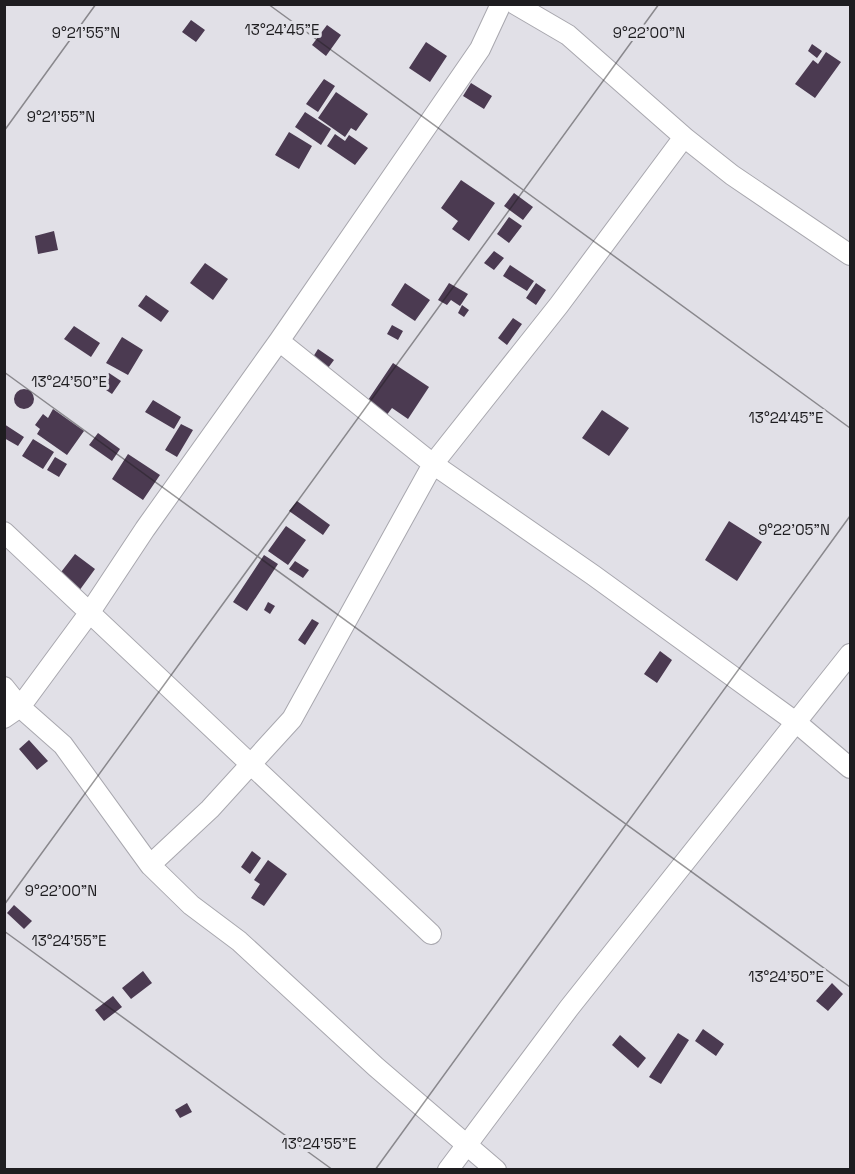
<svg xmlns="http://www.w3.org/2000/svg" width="855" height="1174" font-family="'Space Grotesk',sans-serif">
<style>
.building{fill:#4b3a51}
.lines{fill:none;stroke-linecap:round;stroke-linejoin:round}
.street-casing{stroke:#a8a7ae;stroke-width:22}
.street{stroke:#fff;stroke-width:20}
.ticks{fill:none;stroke:#1e1d20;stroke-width:1.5;stroke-opacity:0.45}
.ticks-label{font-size:15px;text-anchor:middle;fill:#1e1d20;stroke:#e1e0e7;stroke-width:6;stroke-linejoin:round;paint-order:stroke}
</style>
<rect width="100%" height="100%" fill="#e1e0e7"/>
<path class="building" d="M191,20L205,30L196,42L182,32Z
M327,25L341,35L326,56L312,45Z
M426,42L447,56L430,82L409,68Z
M812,44L822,51L817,58L808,51Z
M826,52L841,62L815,98L795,84L813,60L818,64Z
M324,79L335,86L318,112L306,104Z
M471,83L492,96L484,109L463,96Z
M336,92L368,114L356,131L351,128L345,137L318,118Z
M305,112L331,129L321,145L295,127Z
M289,132L312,146L299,169L275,155Z
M335,134L345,141L349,135L368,148L355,165L327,146Z
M461,180L495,203L469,241L452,229L458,221L441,208Z
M514,193L533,207L523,220L504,206Z
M509,217L522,226L509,243L497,234Z
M54,231L58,250L38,254L35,236Z
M494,251L504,258L494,270L484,263Z
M205,263L228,279L213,300L190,283Z
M510,265L534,281L527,291L503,276Z
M405,283L430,300L415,321L391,305Z
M449,283L468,294L460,306L451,300L447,305L438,300Z
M536,283L546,290L536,305L526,298Z
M146,295L169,311L161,322L138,306Z
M462,305L469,310L464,317L458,313Z
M513,318L522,324L507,345L498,338Z
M392,325L403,331L398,340L387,334Z
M74,326L100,343L91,357L64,339Z
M122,337L143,350L128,375L106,363Z
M318,349L334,360L328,368L313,357Z
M393,363L429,387L408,419L392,408L386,416L366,403Z
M109,373L121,381L112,394L100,386Z
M14 399a10 10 0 1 1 20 0a10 10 0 1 1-20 0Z
M153,400L181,417L174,429L145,412Z
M53,409L84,431L67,455L37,434L40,429L35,425L43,414L48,418Z
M602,410L629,428L609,456L582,438Z
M4,424L24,437L18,446L4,438Z
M181,424L193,430L177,457L165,450Z
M98,433L120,449L112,461L89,445Z
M33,439L54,452L43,469L22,456Z
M128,454L160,475L143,500L112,479Z
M55,457L67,464L59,477L47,470Z
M297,501L330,525L323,535L289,511Z
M729,521L762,542L737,581L705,560Z
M286,526L306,540L288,565L268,551Z
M75,554L95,569L79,591L58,576Z
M264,555L278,564L247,611L233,602Z
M295,561L309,570L303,578L289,569Z
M268,602L275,606L270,614L264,610Z
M312,619L319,623L305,645L298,640Z
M660,651L672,660L657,683L644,674Z
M29,740L48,761L37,770L19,749Z
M252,851L261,858L250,874L241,867Z
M268,860L287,874L264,906L251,898L260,884L254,880Z
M14,905L32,921L24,929L7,913Z
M143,971L152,983L131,999L122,988Z
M832,983L843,994L828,1011L816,1001Z
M113,996L122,1007L104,1021L95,1010Z
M703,1029L724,1044L716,1056L695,1041Z
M678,1033L689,1040L661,1084L649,1077Z
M620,1035L646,1058L638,1068L612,1045Z
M187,1103L192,1112L180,1118L175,1110Z"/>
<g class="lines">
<defs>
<path id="street" d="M515,4L568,35L684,137
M279,341L433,464L593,575L797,723L850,768
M4,532L431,934
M4,687L20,707L63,745L150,865L210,809L292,719L433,464L559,305L684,137L732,175L850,255
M4,718L20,707L90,612L145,529L279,341L480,49L501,4
M150,865L191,905L239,941L376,1067L496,1170
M448,1170L569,1008L850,654"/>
</defs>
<use href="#street" class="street-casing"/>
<use href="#street" class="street"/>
</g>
<path class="ticks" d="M268,4L850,428M4,131L96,4M4,372L850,987M4,905L659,4M4,931L333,1170M375,1170L850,516"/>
<g class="ticks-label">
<text x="282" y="35">13°24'45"E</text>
<text x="86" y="38">9°21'55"N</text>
<text x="649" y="38">9°22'00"N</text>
<text x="61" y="122">9°21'55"N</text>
<text x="69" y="387">13°24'50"E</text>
<text x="786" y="423">13°24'45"E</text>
<text x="794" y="535">9°22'05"N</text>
<text x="61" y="896">9°22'00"N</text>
<text x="69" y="946">13°24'55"E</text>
<text x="786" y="982">13°24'50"E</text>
<text x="319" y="1149">13°24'55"E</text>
</g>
<rect width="855" height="1174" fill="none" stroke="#1e1d20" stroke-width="12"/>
</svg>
